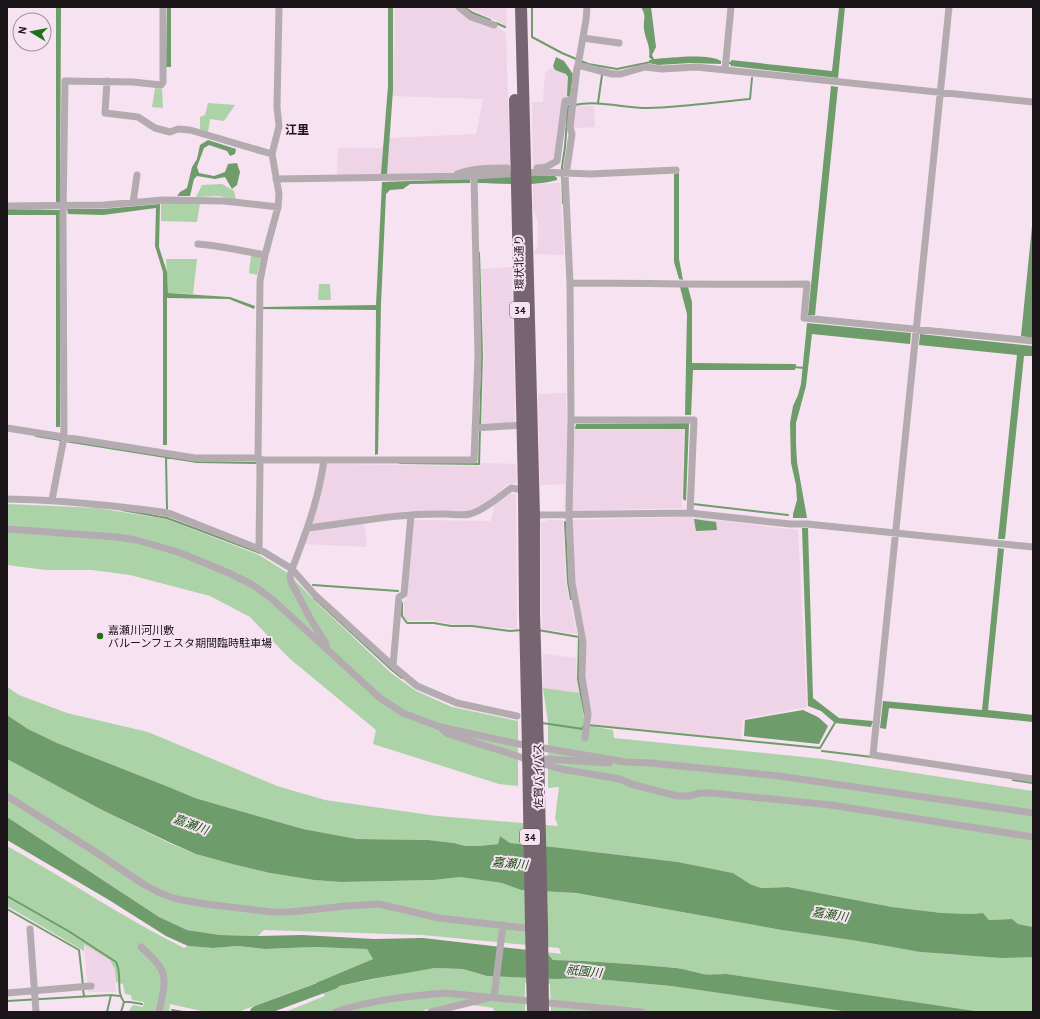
<svg xmlns="http://www.w3.org/2000/svg" width="1040" height="1019" font-family="'PT Sans','Noto Sans JP',sans-serif">
<style>
.built{fill:#eed4e6}
.green{fill:#acd2a8}
.water{fill:#6f9c6b}
.lines{fill:none;stroke-linecap:round;stroke-linejoin:round}
.stream{stroke:#6f9c6b;stroke-width:2}
.river{stroke:#6f9c6b;stroke-width:12}
.street{stroke:#b4abb1;stroke-width:7}
.highway{stroke:#766571;stroke-width:12}
.highway-bridge{stroke:#766571;stroke-width:12}
.poi-dot{fill:#1e7119;stroke:#f6e2f0;stroke-width:1.5}
.labels{text-anchor:middle;dominant-baseline:central;stroke-width:4;stroke-linejoin:round;paint-order:stroke}
.shield{fill:#f6e2f0;stroke:#5d525a;stroke-width:1}
.shield-label{font-size:10px;font-weight:bold;fill:#1c151a}
.street-label{font-size:11px;fill:#1c151a;stroke:#f6e2f0}
.poi-label{font-size:11px;fill:#1c151a;stroke:#f6e2f0;text-anchor:start}
.neighbourhood-label{font-size:12px;font-weight:bold;fill:#1c151a;stroke:#f6e2f0}
.water-label{font-size:12px;font-style:italic;fill:#13530f;stroke:#f6e2f0}
</style>
<rect width="100%" height="100%" fill="#f6e2f0"/>
<path class="built" d="M395,7H457L495,25L506,33L510,166L472,168L453,173L337,176L338,148H381L390,138L476,134L483,99L393,96Z
M467,7H506L507,27L494,19L472,10Z
M552,68L570,75L569,95L575,106H594L595,127L573,128L563,105L556,156L547,163L533,165L532,102H543L545,73Z
M560,183L564,255L534,254L538,245V222L533,209V184Z
M512,267L515,422L482,425L484,355L481,269Z
M566,393L567,424L575,430L684,429L682,508L574,511L564,508L565,484L540,485L538,394Z
M480,463L516,464L517,483L507,484L496,497L467,512H417L367,515L364,523L367,547L304,544L325,464L480,466Z
M510,494H516L517,629L451,624L430,620L407,621L404,616V601L407,599L414,520L491,521L494,506Z
M689,517L798,530L807,707L743,719L741,739L591,724V714L574,582L572,520Z
M548,520H563L566,582L577,634L542,629L541,523Z
M543,654L576,658L577,679L580,693L543,688Z
M84,944L110,960L115,970L116,992H88Z"/>
<path class="green" d="M155,88L162,89L163,108L152,107Z
M208,103L235,105L224,121L210,119L208,133L200,129V117L205,115Z
M222,184L234,191L236,200L219,196L196,197L202,185Z
M161,203H200L197,222L161,221Z
M251,256H261L257,275L249,273Z
M166,259H197L193,294L168,293Z
M319,284H330L331,300H318Z
M7,504L97,508L166,519L259,555L288,573L317,603L391,673L416,691L452,707L518,721V786L499,784L373,744L376,730L289,658L250,617L210,596L130,575L92,570H46L7,565Z
M7,687L19,695L67,713L148,732L277,786L325,800L437,816L558,826L555,818L559,787L548,788V723L543,688L580,693L584,717L590,726L613,730L614,738L823,759L1033,791V927L1018,924L1012,919L989,920L983,913L972,914L942,913L892,907L788,887L761,888L750,884L733,873L678,862L553,847L510,843L500,836L498,844L479,846H465L454,843L428,840L357,839L303,829L195,798L57,743L28,729L7,715Z
M7,759L102,810L171,844L196,854L232,864L270,873L314,880L341,882L434,880L460,877L502,883L521,890L575,893L782,930L858,941L920,952L957,955L1033,957V1012H982L727,974C721,974 707,975 703,974C694,972 685,969 676,968C635,964 594,961 553,960L546,952L561,954L559,948L422,935L264,930L258,936L220,935L187,930L159,917L7,817Z
M7,846C67,879 123,918 184,948L188,946L213,948L238,946L265,949L314,947L367,949L373,959L316,983L238,1012H206L170,1004L169,1012H128L133,1005L143,1007L144,1002L132,1000L131,995L125,994L123,984L116,982L115,970L110,960L84,944V951L7,906Z
M435,968L463,969L487,976L556,979L585,978L671,986L849,1012H551L550,984L525,983V1012H495L493,1008L459,1003L424,1010L423,1012H285L325,996L321,990L404,973Z"/>
<path class="water" d="M56,7H61L60,203H56Z
M167,7H171V67H166Z
M388,7H393V90L387,174H381L388,86Z
M641,7H651L656,47L652,55L654,59C670,58 707,53 721,61V64L691,63L658,65L649,63V60H652L649,57C651,46 645,39 644,29C643,19 647,17 641,7Z
M839,7H845L838,78L731,66L730,64H728L727,61L731,62V60L832,71Z
M556,57L564,61L573,74L570,97L567,96L568,77L566,74L555,70L553,66Z
M831,86L838,87L815,315H808Z
M208,140L236,149L235,154L230,156L227,151L209,145L204,148L197,167L199,173L214,176L225,172L228,164L237,163L240,172L237,185L232,189L225,177L215,179L197,176L194,179L190,196H177L180,192L187,188L192,167L197,159L200,145Z
M679,173V259L683,280L679,279L674,262V174Z
M535,175L555,176L557,178V180C533,187 502,183 477,183V178Z
M470,179V183L410,184L403,189L390,190L386,194L381,304L378,454L375,455L376,310L263,309V307L376,305L382,182Z
M160,204L159,247L167,272L168,293L230,297L255,306L254,309L229,299L167,298V445H163V272L155,246L156,208L103,215L68,214L67,209H103Z
M7,209L61,210L60,427H56V215H7Z
M1033,216V331L1032,338L1021,336Z
M680,287H688L692,302V363L796,364L795,370H693L691,415H685L687,314Z
M807,323L911,333L910,344L812,334L806,386L796,423V444L797,462L807,518H793V514L797,500L796,485L791,463L790,423L793,406L798,395L801,384Z
M920,334L1033,346V356H1024L1005,539H998L1017,355L919,345Z
M689,423L686,501L683,499L685,429H575L576,424Z
M694,519L716,522L717,530L696,531Z
M802,528H808L813,698L839,718L873,721L871,727L835,723L821,711L808,706Z
M998,548L1004,549L988,710L1033,715V722L889,708L886,729L880,728L883,701L982,710Z
M803,710L818,717L828,726L819,744L744,736L745,720Z
M7,715L28,729L57,743L171,788L195,798L233,809L303,829L357,839L428,840L454,843L465,846H479L498,844L500,836L510,843L553,847L678,862L733,873L750,884L761,888L788,887L892,907L942,913L972,914L983,913L989,920L1012,919L1018,924L1033,927V957L1002,958L920,952L858,941L782,930L576,893L521,890L502,883L460,877L434,880L341,882L314,880L270,873L232,864L196,854L171,843L102,810L7,759Z
M7,817L159,917L187,930L220,935L258,936L302,935L374,939L423,938L546,952L553,960C594,961 635,964 676,968C685,969 694,972 703,974C707,975 721,974 727,974L982,1012H849L671,986L585,978L556,979L487,976L463,969L435,968L372,979L321,990L316,983L373,959L367,949L314,947L265,949L238,946L213,948L188,946L166,936L109,900L7,840Z"/>
<g class="lines">
<path class="stream" d="M464,7L473,13L490,20
M532,7V37L562,53L588,64L617,69L651,62
M496,23L505,27
M598,103L602,75
M574,105C599,100 623,108 648,108C682,107 717,102 750,99L752,78
M563,203L562,167L565,147L568,106H570
M793,367L805,368
M36,436L61,440
M65,441L197,462L256,463
M166,457L167,509
M400,463L479,464L482,355L479,253
M693,504L788,515
M122,510L167,518L260,553
M565,522L568,582L571,599
M313,585L398,591
M314,598L392,670L402,678
M402,603V616L407,623H434L451,626H472L510,631L522,630
M538,630L579,637
M579,636L578,679L585,715
M542,723L583,729V727
M588,725L820,748L836,721
M822,751L872,757
M1013,780L1033,783
M7,896L70,932L116,962C123,976 115,990 124,1002
M7,909L79,950L83,985
M83,989L84,996
M111,995L119,996
M7,1001L111,995L107,1012
M124,1002H130L142,1004
M172,1010L183,1012
M121,1012L124,1002"/>
<path class="river" d="M256,1012L334,983"/>
<path class="street" d="M459,7L471,17L494,25
M949,7L873,755L1033,779
M583,38L619,43
M578,65L586,20L587,7
M725,70L731,7
M107,81L105,113L138,117L155,128L170,132L178,129L190,130L272,154
M537,168L546,167L557,161L565,101L573,100
M457,174C474,168 489,168 507,168
M276,179L474,176L539,172L591,174L676,170
M133,203L137,175
M7,206L104,205L163,200L224,201L278,207
M198,244C221,246 243,251 265,255
M570,283C649,283 728,285 807,284L804,318L1033,341
M571,420H694L690,513
M7,428L195,458H258L260,281L265,255L278,207L279,194L272,154L279,126L277,107L279,7
M475,428L523,425
M324,460C319,498 306,533 292,569L259,549L260,465L258,458L263,460H474L478,355L474,176
M7,499C59,500 110,505 162,512L171,514L259,549
M52,500L64,437L63,215L65,81L133,82L161,85L163,82V7
M531,515L690,513L790,524H807L1033,547
M308,528C343,524 377,517 411,515C423,514 434,514 445,514C453,514 462,516 470,514C484,510 500,497 511,488L524,490
M7,529L117,537L136,540L178,552L229,573L253,585L272,599L380,698L403,713L440,727L528,746
M326,647V644L310,618L291,582L290,576L292,569L314,594L393,666L417,686L457,703L517,716
M393,666L399,597L404,594L411,515
M440,727L448,734L533,761L561,769L620,779L631,784L677,796H689L700,793H712L831,805L1033,837
M585,738L588,714L582,676L583,642L572,583L569,515L571,420L570,283L565,174L567,168L572,134L570,127L577,68L578,65L612,74H621L645,67L662,69L696,67L1033,102
M538,747L625,762L651,763L779,776L1033,813
M537,761L547,759L609,763
M7,796L97,853L143,884L162,894L177,899L205,904L273,912H290L346,906L379,904L439,918L534,929
M30,929L36,1012
M141,947C170,972 166,977 159,1012
M7,993L91,986
M494,997L503,925
M335,1012C371,1000 408,996 445,993L642,1012
M431,1012L488,998"/>
<path class="highway" d="M521,7L534,516V613L538,750
M515,100L524,490L525,613L528,748
M531,926L533,1012
M542,927L543,1012"/>
<path class="highway-bridge" d="M528,748L531,926
M538,750L542,927"/>
</g>
<circle class="poi-dot" cx="100" cy="636" r="4"/>
<g class="labels">
<g class="shield">
<rect x="510" y="302" width="20" height="16" rx="3"/>
<rect x="520" y="829" width="20" height="16" rx="3"/>
</g>
<g class="shield-label">
<text x="520" y="310">34</text>
<text x="530" y="837">34</text>
</g>
<g class="street-label">
<text transform="translate(519 262) rotate(-91)">環状北通り</text>
<text transform="translate(538 776) rotate(-91)">佐賀バイパス</text>
</g>
<g class="poi-label">
<text x="108" y="630">嘉瀬川河川敷<tspan x="108" dy="13">バルーンフェスタ期間臨時駐車場</tspan></text>
</g>
<g class="neighbourhood-label">
<text x="297" y="129">江里</text>
</g>
<g class="water-label">
<text transform="translate(191 824) rotate(20)">嘉瀬川</text>
<text transform="translate(510 863) rotate(5)">嘉瀬川</text>
<text transform="translate(830 914) rotate(9)">嘉瀬川</text>
<text transform="translate(584 971) rotate(6)">祇園川</text>
</g>
</g>
<rect width="1040" height="1019" fill="none" stroke="#1c151a" stroke-width="16"/>
<g transform="translate(32 32) rotate(280)"><circle r="19" fill="#f6e2f0" stroke="#9f909a"/>
<path d="M0-3L7 15L0 10L-7 15Z" fill="#1e7119"/>
<text y="-6" font-size="11" font-weight="bold" text-anchor="middle" fill="#1c151a">N</text>
</g>
</svg>
